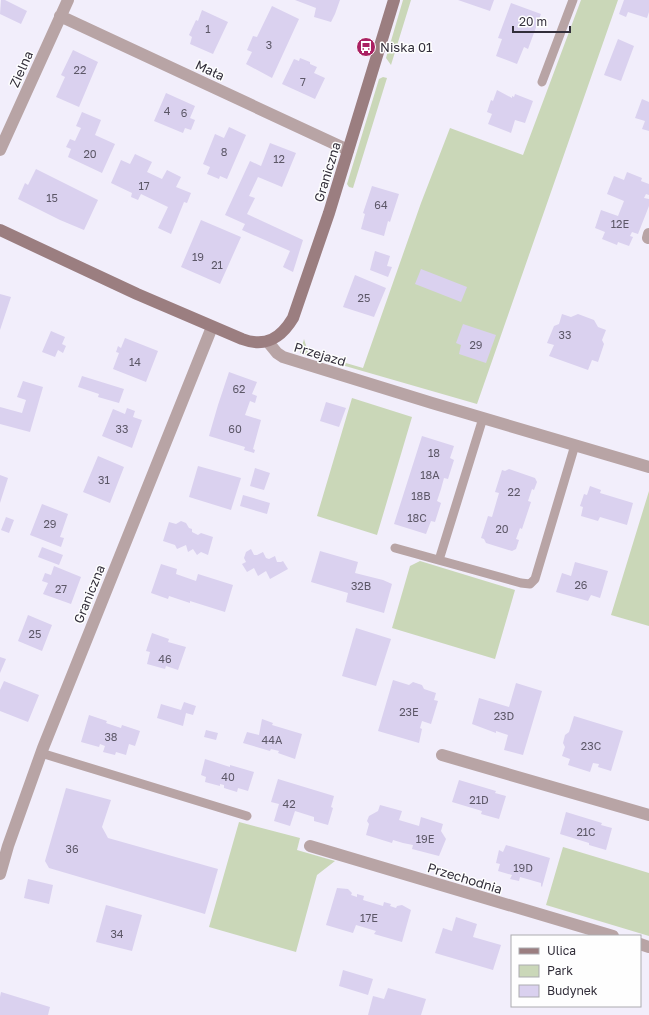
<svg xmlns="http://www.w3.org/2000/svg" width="649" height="1015" font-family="'Golos Text',sans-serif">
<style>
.green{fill:#cad7b8}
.building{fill:#dad1ef}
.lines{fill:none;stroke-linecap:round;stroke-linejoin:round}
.lane{stroke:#b8a4a5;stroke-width:9}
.street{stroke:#b8a4a5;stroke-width:12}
.secondary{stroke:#9b7e80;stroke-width:12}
.labels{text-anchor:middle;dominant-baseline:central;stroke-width:3;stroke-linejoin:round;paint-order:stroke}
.number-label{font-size:11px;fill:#5c5767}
.poi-label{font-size:13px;fill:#322e3a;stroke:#fefefe;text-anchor:start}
.street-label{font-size:13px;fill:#322e3a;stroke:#fefefe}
</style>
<rect width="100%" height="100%" fill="#f2eefb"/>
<path class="green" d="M403,0H411L391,65L386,58Z
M581,0H618L477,404L300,353L304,339L308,352L363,368L421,203L450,128L523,155Z
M383,77L387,78L353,188L349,187L347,184L379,79Z
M352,398L412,417L377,535L317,516Z
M649,491V626L611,615Z
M420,561L515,590L495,659L392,628L410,566Z
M239,822L300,838L297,850L335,861L317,875L296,952L209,927Z
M563,847L649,873V936L546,905Z"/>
<path class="building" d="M1,0H5L27,11L21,24L0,14Z
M295,0H340L335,14L331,22L314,17L316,8Z
M458,0H494L490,11Z
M624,0H649V12L647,18L628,12L626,17L619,14Z
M511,3L541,14L528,49L524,47L517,64L496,56L502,39L498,38Z
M272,6L299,19L272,78L246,64L252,52L247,50L253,36L257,37Z
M202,10L228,22L213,54L190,44L192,37L189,35L196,20L198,21Z
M618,39L634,46L621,81L604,75Z
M73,50L98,62L79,107L56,97L65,77L61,75Z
M300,58L310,62V64L317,67L314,73L325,78L315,99L282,84L294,59L299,61Z
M497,90L512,98V96L514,97L515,94L533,101L525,123L515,120L511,133L488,124L492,114L487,112L491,100L493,101Z
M166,93L195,106L190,118L195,120L191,130L185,128L183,133L154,121Z
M642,99L649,102V131L642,129L645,121L635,118Z
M82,112L101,120L95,135L115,144L102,173L68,157L71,149L66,147L70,139L75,141L81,128L76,126Z
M229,127L246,135L227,179L220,176L219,179L207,174L210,167L203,164L215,134L224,138Z
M270,143L296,153L282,187L258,177L249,196L255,198L247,214L303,240L293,272L283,267L290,251L242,230L245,224L225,215L250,161L261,166Z
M135,154L152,162L147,172L162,179L167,170L181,177L176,187L191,193L187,203L184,202L171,234L158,228L168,207L141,194L138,200L131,197L132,193L111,183L121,160L130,164Z
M36,169L98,200L84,230L60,220L18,199L25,183L28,185Z
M627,172L642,178L641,181L649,184V195L646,194L644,198L649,199V206L638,234L632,232L630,236L633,237L629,246L618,242L617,245L602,239L605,232L595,228L601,210L618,216L624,201L607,194L614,176L624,180Z
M372,186L399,194L390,222L388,221L384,236L361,229L365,214L363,213Z
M201,220L241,237L220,284L181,267Z
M375,251L390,256L387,266L392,267L388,277L370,270Z
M421,269L467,287L461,302L415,284Z
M355,275L386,288L374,317L343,307Z
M0,294L11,297L0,330Z
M562,314L571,317L578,314L594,320L598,327L606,330L602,340L604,344L598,362L592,360L588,370L549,356L554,345L547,343L554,326L559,324Z
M463,324L496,335L486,363L459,354L461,345L456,343Z
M51,331L65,337L62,344L66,346L63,353L58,350L55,357L42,352Z
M125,338L158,351L146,382L113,369L119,353L116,352L118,346L121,348Z
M229,372L257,382L252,394L257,396L255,403L250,401L245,415L261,420L253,449L255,450L254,453L244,450L245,447L209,436L218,405Z
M82,376L124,389L119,403L98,397L99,394L78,387Z
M23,381L43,387L30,432L0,424V407L22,413L26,400L17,397Z
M326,402L346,408L339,427L320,421Z
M127,408L135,411L133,417L142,420L132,448L102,436L113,409L125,414Z
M422,436L454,446L450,458L454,460L448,479L444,478L441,489L437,501L441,503L435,522L431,521L426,534L394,524Z
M98,456L124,467L110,503L83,492Z
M198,466L241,478L231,510L189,497Z
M255,468L270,473L264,490L250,486Z
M509,469L535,478L537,482L534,490L532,489L528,501L531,502L522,529L520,528L516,539L519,540L516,549L512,551L486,543L484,539L481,538L488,516L492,517L499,493L495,492L502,470L505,471Z
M0,475L8,478L0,503Z
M590,486L601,490L600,493L633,503L627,525L600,517L598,521L581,516L583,507L580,506L584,494L587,495Z
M243,495L270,503L267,514L240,506Z
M42,504L68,514L60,537L64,538L61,547L30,535Z
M6,517L14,520L9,533L1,530Z
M181,521L186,523L189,528L192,529V532L198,535L201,533L213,537L208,555L201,552L197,555L193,549L188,552L186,545L177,549L175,545L163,541L169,522L176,524Z
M42,547L63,555L59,565L38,557Z
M251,549L254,555H257L263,552L266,558L269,559L275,556L277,562H281L283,561L288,569L270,579L266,571L258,576L254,568L247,572L242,564L246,562L244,558L246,552Z
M320,551L358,562L355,573L383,580L392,584L384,613L346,602L348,593L311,582Z
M575,562L608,571L600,598L591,595L588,601L556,592L562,573L571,576Z
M161,564L177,569L176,574L196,581L198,574L233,585L225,612L190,601V603L169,596L168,599L151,593Z
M54,566L81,577L71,604L43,594L48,583L42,581L45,573L51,575Z
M28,615L52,625L42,651L18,641Z
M356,628L391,639L376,686L342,676Z
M152,633L169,639L168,642L186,647L178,670L166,666L165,669L147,664L150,652L146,651Z
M0,657L6,659L0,673Z
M393,680L409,685L413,682L422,685L424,689L436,693L434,700L438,701L431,724L422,721L420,728L422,729L419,743L378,731Z
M4,681L39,695L28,722L0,711V690Z
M516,683L542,691L523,755L504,750L508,735L496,731V733L472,724L479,698L509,707Z
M184,702L196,706L193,715L186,713L183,726L157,718L161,704L181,710Z
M89,715L107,721L106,723L121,728L122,725L140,731L135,746L129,744L126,755L116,752L115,755L103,752L105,746L100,744L99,747L81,742Z
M574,716L623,731L611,771L598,767L599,764L593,763L590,772L568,765L570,759L562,756L565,747L563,743L565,735L569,732Z
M262,719L273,723L272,725L302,734L295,759L278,753L279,751L271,749L270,751L243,743L247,732L259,735Z
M206,730L218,733L216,740L204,737Z
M205,759L230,767V765L254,772L248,791L238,788L237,792L224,788V785L220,784V786L205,782L206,777L201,775Z
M278,779L334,796L331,807L333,808L328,825L314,821V817L295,811L290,826L274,821L279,804L271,802Z
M459,780L496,791L495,793L506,796L499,819L481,814L482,811L452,802Z
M66,788L111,800L102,827L108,838L218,869L205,914L49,868L45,861Z
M380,805L402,811L399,820L419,826L421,817L443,824L441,831L446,839L439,856L412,849L413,845L403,843L393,840L392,843L366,835L369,824L367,821L369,816L378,811Z
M566,812L602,823L601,825L612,828L606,850L589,845V843L560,834Z
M506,845L550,858L542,887L541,886V883L520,877L519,881L510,879L512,875L498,871L500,864L496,863L499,850L503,852Z
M28,879L53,885L49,904L24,898Z
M337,888L348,889L352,893L351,895L357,897V894L364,896L363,900L383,906L384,902L391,904L390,906L396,908L397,906L402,905L411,910L402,942L374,934L376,931L356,925L353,933L326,925Z
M106,905L142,915L132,951L96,942Z
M456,917L477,924L473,937L501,945L493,970L435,953L443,928L452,931Z
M343,970L373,979L368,995L339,986Z
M388,988L426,999L421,1015H368L373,996L384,999Z
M1,992L50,1007L48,1015H0V997Z"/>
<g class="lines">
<path class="lane" d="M542,82L573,0
M395,548L521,583L530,584L535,579L575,445
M439,560L483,418
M41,753L247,816"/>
<path class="street" d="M60,16L348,150
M0,150L68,0
M648,238L649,234
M268,342L277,353L283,357L432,403L649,467
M442,755L649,815
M310,846L613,936
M0,874L8,846L43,748L212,327
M640,944L649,947"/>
<path class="secondary" d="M0,230L137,294L242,339C266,348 281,338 293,318L329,213L394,0"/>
</g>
<defs>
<symbol id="bus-disc" viewBox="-11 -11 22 22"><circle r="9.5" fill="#aa2062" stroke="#fefefe"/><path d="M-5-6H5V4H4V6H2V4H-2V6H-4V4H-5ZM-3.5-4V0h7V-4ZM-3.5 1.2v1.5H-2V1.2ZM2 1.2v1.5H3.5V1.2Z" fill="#fff"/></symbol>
</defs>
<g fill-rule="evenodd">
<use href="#bus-disc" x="355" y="36" width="22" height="22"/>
</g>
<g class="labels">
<g class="number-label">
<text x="208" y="28">1</text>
<text x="269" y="44">3</text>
<text x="80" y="69">22</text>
<text x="303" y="81">7</text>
<text x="167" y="110">4</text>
<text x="184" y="112">6</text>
<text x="224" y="151">8</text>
<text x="90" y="153">20</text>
<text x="279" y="158">12</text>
<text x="144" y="185">17</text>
<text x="52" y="197">15</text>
<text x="381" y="204">64</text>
<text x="620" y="223">12E</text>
<text x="198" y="256">19</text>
<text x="217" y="264">21</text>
<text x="364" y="297">25</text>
<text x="565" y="334">33</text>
<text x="476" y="344">29</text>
<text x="135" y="361">14</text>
<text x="239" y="388">62</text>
<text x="122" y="428">33</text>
<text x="235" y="428">60</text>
<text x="434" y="452">18</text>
<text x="430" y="474">18A</text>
<text x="104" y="479">31</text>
<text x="514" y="491">22</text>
<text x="421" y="495">18B</text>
<text x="417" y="517">18C</text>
<text x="50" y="523">29</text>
<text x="502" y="528">20</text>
<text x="581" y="584">26</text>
<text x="361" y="585">32B</text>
<text x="61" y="588">27</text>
<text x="35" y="633">25</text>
<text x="165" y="658">46</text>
<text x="409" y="711">23E</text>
<text x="504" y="715">23D</text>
<text x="111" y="736">38</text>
<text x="272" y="739">44A</text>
<text x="591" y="745">23C</text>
<text x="228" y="776">40</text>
<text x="479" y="799">21D</text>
<text x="289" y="803">42</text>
<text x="586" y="831">21C</text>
<text x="425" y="838">19E</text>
<text x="72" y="848">36</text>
<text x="523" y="867">19D</text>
<text x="369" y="917">17E</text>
<text x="117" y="933">34</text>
</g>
<g class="poi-label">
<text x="380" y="47">Niska 01</text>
</g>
<g class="street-label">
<text transform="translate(21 69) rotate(-66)">Zielna</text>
<text transform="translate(210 70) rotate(25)">Mała</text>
<text transform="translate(327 172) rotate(-73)">Graniczna</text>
<text transform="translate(320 354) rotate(17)">Przejazd</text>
<text transform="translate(89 594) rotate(-68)">Graniczna</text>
<text transform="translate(465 878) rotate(17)">Przechodnia</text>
</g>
</g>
<rect x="511" y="935" width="130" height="72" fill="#fefefe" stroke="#acabb0"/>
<rect x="519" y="948" width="20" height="6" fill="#9b7e80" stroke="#acabb0"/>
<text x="547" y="955" font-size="12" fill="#322e3a">Ulica</text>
<rect x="519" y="965" width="20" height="12" fill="#cad7b8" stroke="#acabb0"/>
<text x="547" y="975" font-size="12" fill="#322e3a">Park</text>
<rect x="519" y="985" width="20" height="12" fill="#dad1ef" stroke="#acabb0"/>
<text x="547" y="995" font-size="12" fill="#322e3a">Budynek</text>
<path d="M513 26v6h57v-6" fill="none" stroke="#322e3a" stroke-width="2"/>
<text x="519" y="26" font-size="12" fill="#322e3a" stroke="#fefefe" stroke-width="3" paint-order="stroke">20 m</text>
</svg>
